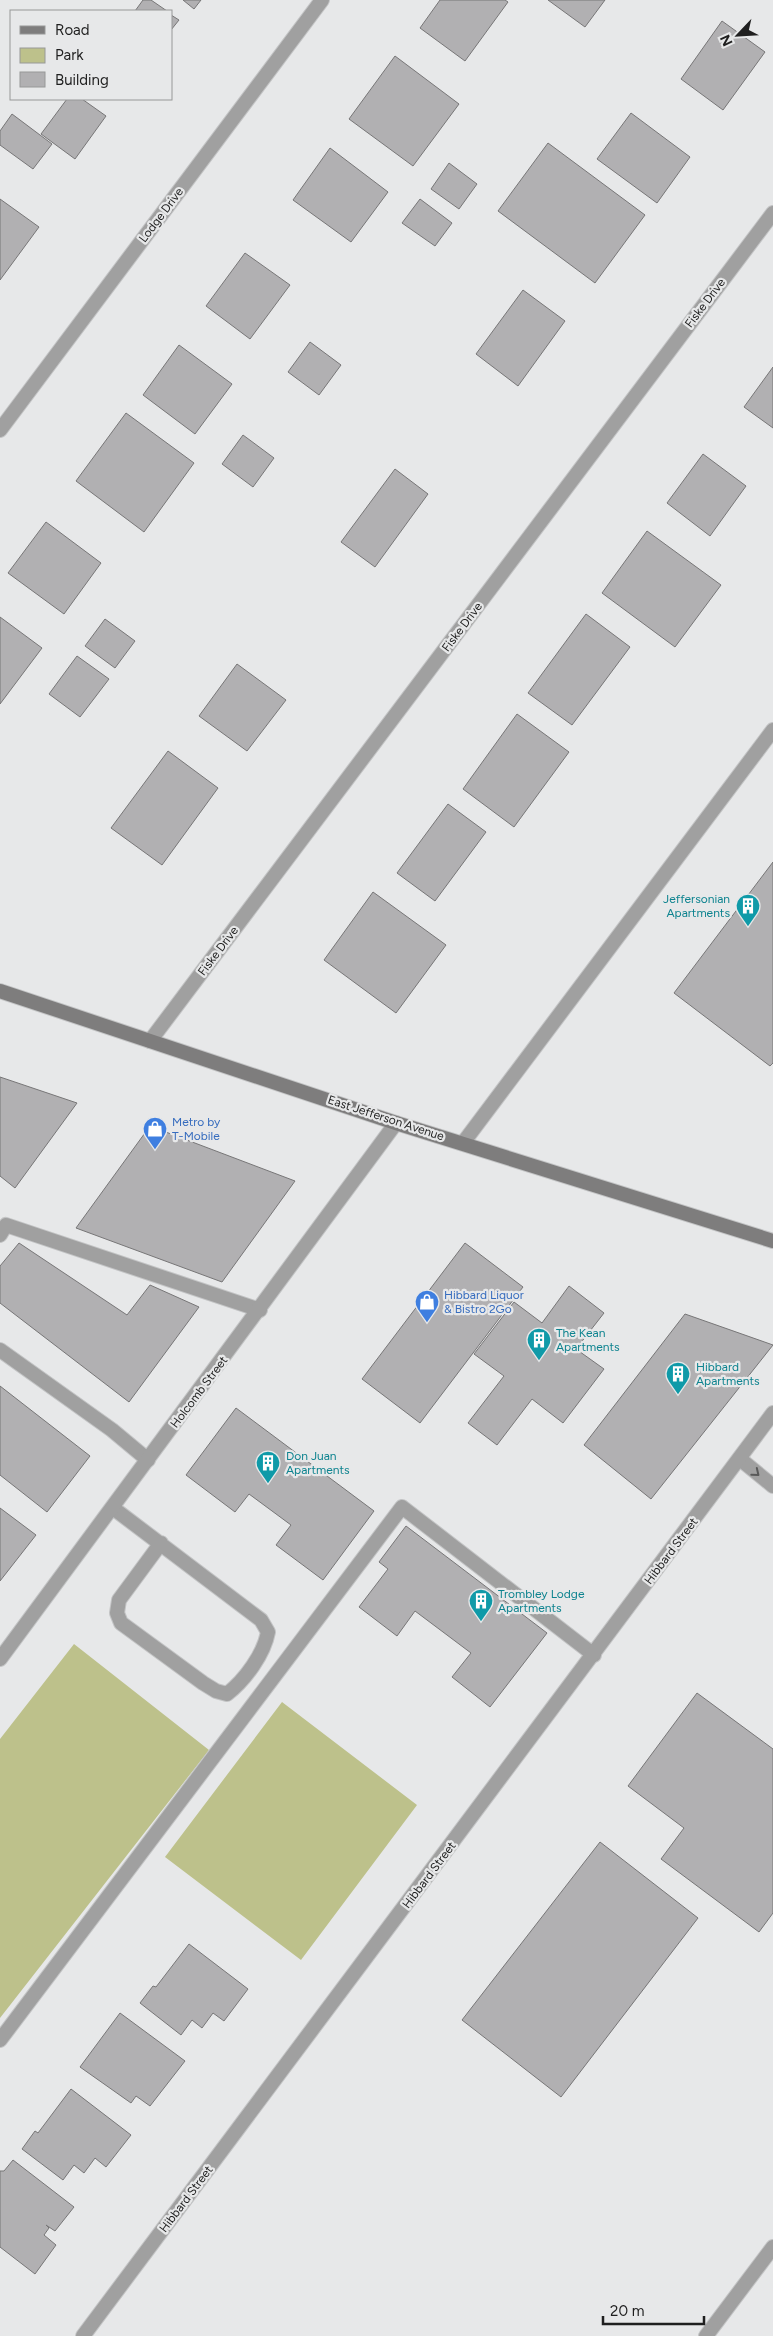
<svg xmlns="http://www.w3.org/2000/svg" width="773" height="2336" font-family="Figtree,sans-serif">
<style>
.green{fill:#bdc18b}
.building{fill:#b1b0b2;stroke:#777677}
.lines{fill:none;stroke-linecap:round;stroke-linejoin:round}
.service-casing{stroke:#c3c4c5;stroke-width:16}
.minor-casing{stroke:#c3c4c5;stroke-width:16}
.secondary-casing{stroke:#c3c4c5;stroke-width:16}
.service{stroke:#a0a0a0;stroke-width:14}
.minor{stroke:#a0a0a0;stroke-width:14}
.secondary{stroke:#7e7d7d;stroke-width:14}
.oneway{stroke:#595959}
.labels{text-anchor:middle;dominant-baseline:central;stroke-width:4.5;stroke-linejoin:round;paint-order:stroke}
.street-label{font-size:12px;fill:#1f1f1f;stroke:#e7e8e9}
.culture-label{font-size:12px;fill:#0d838f;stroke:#e7e8e9;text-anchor:start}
.shop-label{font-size:12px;fill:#366cbe;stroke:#e7e8e9;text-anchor:start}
</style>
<rect width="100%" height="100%" fill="#e7e8e9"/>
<path class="green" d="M74,1644L209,1750L0,2018V1739Z
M282,1702L417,1805L301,1960L165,1857Z"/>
<path class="building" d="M143,0H151L167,11H135Z
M183,0H201L194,9Z
M440,0H505L508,2L465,61L420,28Z
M548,0H605L585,27Z
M171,15L179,20L171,30Z
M722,21L765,52L723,110L681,79Z
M395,56L459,104L413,166L349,119Z
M67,99H82L106,116L75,159L41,134Z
M631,113L690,157L657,203L597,159Z
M12,114L52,144L33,169L0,145V131Z
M548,143L645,215L595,283L498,211Z
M330,148L388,192L351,242L293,200Z
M449,163L477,184L459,209L431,189Z
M0,199L39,227L0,280Z
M420,199L452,223L435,246L402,223Z
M245,253L290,285L250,339L206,306Z
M523,290L565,321L518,386L476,354Z
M310,342L341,365L319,395L288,372Z
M179,345L232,384L195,434L143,395Z
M773,367V428L744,407Z
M126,413L194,463L144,532L76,481Z
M243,435L274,458L253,487L222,464Z
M703,454L746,486L710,536L667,503Z
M395,469L428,494L375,567L341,542Z
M46,522L101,563L64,614L8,573Z
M647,531L721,585L675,647L602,593Z
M586,614L630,647L572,725L528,693Z
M0,617L42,648L0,704Z
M105,619L135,641L115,668L85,646Z
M77,656L109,679L80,717L49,694Z
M237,664L286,700L247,751L199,716Z
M517,714L569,752L514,827L463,789Z
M168,751L218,788L162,865L111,828Z
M448,804L486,832L435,901L397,873Z
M773,862V1063L770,1066L674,993Z
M373,892L446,945L396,1013L324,960Z
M0,1077L77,1103L15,1188L0,1176Z
M150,1126L295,1181L222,1282L76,1228Z
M19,1243L127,1315L150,1285L199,1307L129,1402L0,1303V1266Z
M465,1243L523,1287L420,1423L362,1379Z
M569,1286L604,1313L576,1349L604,1369L563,1423L532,1399L497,1445L468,1423L504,1376L474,1354L514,1302L542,1323Z
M685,1314L773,1345L651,1499L584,1445Z
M0,1386L90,1456L47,1512L0,1475Z
M236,1408L374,1511L323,1580L276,1545L291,1525L249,1494L235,1512L186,1475Z
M0,1508L36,1535L0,1581Z
M406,1526L547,1633L490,1707L452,1677L471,1653L415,1611L397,1636L359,1607L388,1569L379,1562Z
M697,1693L773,1749V1913L759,1932L661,1859L684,1828L628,1786Z
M600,1842L698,1918L561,2097L462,2020Z
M189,1944L248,1989L224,2021L213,2013L202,2028L192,2020L181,2035L140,2003L153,1986L156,1987Z
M120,2013L185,2061L150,2106L136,2096L131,2103L80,2067Z
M71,2089L131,2135L106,2167L95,2158L84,2173L74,2165L63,2180L22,2149L35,2131L38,2133Z
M13,2160L74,2207L55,2231L46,2225L49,2228L44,2235L56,2245L35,2274L0,2247V2171H4Z"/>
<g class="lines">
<defs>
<path id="service" d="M463,1143L773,730
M0,1235L6,1225L260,1310
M0,1350L112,1430L148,1460
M740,1459L773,1486
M113,1508L261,1620L268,1632C264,1654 245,1680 227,1694L216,1691L203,1683L121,1623L117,1613L119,1600L161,1543
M0,2040L402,1507L594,1655"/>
<path id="minor" d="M0,430L322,0
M150,1041L773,213
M0,1659L396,1123
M83,2336L773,1413
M706,2336L773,2247"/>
<path id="secondary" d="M0,991L396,1123L773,1241"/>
</defs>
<use href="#service" class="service-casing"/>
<use href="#minor" class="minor-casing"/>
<use href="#secondary" class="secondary-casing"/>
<use href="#service" class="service"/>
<use href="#minor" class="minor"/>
<use href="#secondary" class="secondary"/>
</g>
<defs><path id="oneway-chevron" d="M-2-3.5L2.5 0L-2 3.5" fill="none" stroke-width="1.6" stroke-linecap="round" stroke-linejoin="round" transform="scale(1.25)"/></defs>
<use class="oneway" href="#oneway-chevron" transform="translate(756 1473) rotate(39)"/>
<defs>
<symbol id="building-pin" viewBox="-11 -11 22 30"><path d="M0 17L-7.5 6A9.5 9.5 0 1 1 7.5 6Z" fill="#0f9aa8" stroke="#e7e8e9"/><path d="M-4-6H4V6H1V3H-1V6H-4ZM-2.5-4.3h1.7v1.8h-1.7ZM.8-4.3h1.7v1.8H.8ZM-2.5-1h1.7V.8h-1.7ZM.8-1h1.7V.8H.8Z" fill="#fff"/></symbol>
<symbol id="shop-pin" viewBox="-11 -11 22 30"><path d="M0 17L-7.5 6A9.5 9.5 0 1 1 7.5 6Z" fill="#3f7fe0" stroke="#e7e8e9"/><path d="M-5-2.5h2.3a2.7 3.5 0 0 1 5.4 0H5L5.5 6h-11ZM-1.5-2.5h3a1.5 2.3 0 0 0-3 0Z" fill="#fff"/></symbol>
</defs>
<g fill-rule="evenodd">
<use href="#building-pin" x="734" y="892" width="28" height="38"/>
<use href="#shop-pin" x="141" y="1115" width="28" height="38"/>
<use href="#shop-pin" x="413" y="1288" width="28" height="38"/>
<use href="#building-pin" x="525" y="1326" width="28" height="38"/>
<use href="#building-pin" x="664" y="1360" width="28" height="38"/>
<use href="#building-pin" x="254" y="1449" width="28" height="38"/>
<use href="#building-pin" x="467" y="1587" width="28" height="38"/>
</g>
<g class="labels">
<g class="street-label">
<text transform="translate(161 215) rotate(-53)">Lodge Drive</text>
<text transform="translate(705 303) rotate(-53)">Fiske Drive</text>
<text transform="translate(462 627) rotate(-53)">Fiske Drive</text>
<text transform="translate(218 951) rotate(-53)">Fiske Drive</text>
<text transform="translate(386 1118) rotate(18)">East Jefferson Avenue</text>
<text transform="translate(199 1392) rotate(-53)">Holcomb Street</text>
<text transform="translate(671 1551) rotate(-53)">Hibbard Street</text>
<text transform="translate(429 1875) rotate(-53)">Hibbard Street</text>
<text transform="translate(186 2199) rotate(-53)">Hibbard Street</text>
</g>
<g class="culture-label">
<text x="730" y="899" text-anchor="end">Jeffersonian<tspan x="730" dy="14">Apartments</tspan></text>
<text x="556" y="1333">The Kean<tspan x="556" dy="14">Apartments</tspan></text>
<text x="696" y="1367">Hibbard<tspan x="696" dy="14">Apartments</tspan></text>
<text x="286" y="1456">Don Juan<tspan x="286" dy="14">Apartments</tspan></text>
<text x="498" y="1594">Trombley Lodge<tspan x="498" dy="14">Apartments</tspan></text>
</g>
<g class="shop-label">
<text x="172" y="1122">Metro by<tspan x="172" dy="14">T-Mobile</tspan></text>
<text x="444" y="1295">Hibbard Liquor<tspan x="444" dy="14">&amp; Bistro 2Go</tspan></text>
</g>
</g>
<rect x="10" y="10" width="162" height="90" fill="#e7e8e9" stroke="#979898"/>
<rect x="20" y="26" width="25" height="8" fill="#7e7d7d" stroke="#979898"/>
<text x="55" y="35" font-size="15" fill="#1f1f1f">Road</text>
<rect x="20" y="48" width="25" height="15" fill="#bdc18b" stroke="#979898"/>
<text x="55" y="60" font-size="15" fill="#1f1f1f">Park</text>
<rect x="20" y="72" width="25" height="15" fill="#b1b0b2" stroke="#979898"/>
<text x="55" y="85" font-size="15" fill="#1f1f1f">Building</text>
<g transform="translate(738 35) rotate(245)" stroke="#e7e8e9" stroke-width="4" paint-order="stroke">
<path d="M0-4L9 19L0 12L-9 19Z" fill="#1f1f1f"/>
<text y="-8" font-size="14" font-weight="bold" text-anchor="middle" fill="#1f1f1f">N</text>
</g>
<path d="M603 2316v8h101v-8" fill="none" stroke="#1f1f1f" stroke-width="2.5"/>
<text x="610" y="2316" font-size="15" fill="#1f1f1f" stroke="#e7e8e9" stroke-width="4" paint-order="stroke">20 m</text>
</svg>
